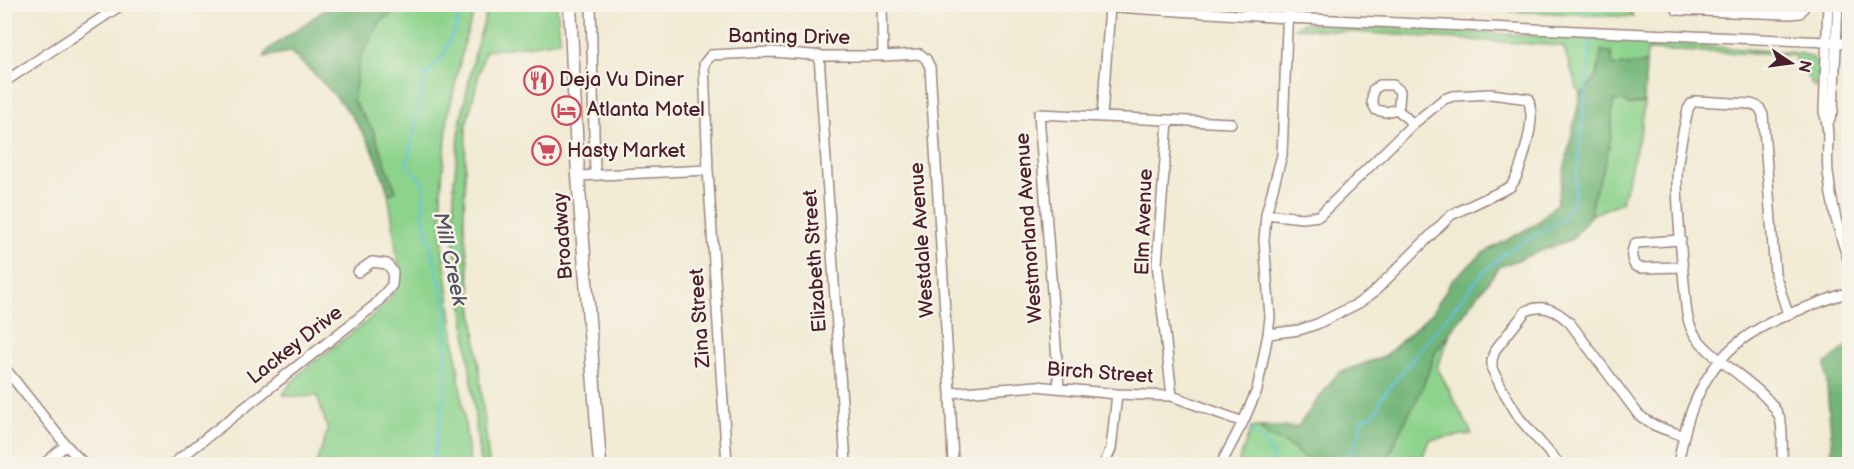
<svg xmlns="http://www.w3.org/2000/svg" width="1854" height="469" font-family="'Balsamiq Sans',sans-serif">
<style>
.green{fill:#8dd38d;stroke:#6c795c;stroke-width:1.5}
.forest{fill:#72b578;stroke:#5e6a52;stroke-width:1.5}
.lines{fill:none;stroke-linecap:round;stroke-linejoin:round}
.stream{stroke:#62c3e0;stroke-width:2}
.minor-casing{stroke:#9e8580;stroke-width:12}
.major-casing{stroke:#9e8580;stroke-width:15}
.minor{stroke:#fff;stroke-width:9}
.major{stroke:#fff;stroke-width:12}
.labels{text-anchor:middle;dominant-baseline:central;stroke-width:5;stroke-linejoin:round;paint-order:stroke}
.street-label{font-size:20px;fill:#4a1f2b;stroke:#f7f3e8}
.poi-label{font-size:20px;fill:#4a1f2b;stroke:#f7f3e8;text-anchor:start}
.water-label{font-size:21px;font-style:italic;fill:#515061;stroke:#f7f3e8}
</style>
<rect width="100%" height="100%" fill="#f7f3e8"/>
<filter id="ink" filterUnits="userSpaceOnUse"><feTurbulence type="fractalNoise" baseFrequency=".0167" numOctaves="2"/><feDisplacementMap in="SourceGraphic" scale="12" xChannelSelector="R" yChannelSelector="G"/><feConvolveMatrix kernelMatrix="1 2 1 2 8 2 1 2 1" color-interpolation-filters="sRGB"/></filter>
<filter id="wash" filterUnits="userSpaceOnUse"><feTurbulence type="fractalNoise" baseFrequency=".008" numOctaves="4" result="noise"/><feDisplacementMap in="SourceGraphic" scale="24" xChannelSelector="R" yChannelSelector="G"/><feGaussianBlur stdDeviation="1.35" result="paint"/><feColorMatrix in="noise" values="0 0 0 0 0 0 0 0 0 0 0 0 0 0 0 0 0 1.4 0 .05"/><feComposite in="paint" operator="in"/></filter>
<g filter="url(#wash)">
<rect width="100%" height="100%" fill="#f1ebd4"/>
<path class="green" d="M403,5H477L465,39L448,116L441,191L443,248L470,464H316L328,430L317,396L297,397L283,395C304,354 395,320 399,275C400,269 398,262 397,257C395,235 392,214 388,193H393L373,130L353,101L360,58L380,22Z
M489,5H557L560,41L485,51L466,126L464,225L489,464H480L465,323L454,244V181L461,119L476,48Z
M1512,5H1629L1633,17L1510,11Z
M1302,23L1648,42L1798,53C1823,57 1818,67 1817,88L1814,87L1793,55L1647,50L1646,63L1615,66L1612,64L1602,51L1597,76L1580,96L1563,46L1294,28Z
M1613,101H1624L1628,105L1644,103L1642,125L1622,202L1591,215L1592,201L1600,177L1611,136Z
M1450,335L1437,367L1472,434L1429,440L1420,464H1386L1398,435L1422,389L1436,351Z
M1258,427L1269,437L1283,442L1295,450L1307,461L1317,464H1238L1251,428Z"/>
<path class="forest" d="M333,4L403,5L380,22L360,58L353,101L373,130L396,191L393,193H388C384,180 380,166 374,153C355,113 323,81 290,52L264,57L269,49Z
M1601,51L1611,52L1612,64L1615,66L1646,63L1644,103L1628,105L1624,101H1613L1611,136L1606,160L1592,201L1591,215L1572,239L1499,267L1436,351L1422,389L1398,435L1386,464H1317L1307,461L1295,450L1283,442L1269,437L1258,427H1297L1338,373L1385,356L1432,313L1453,279L1483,253L1536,224L1557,203L1580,96L1597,76Z
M1849,345V464H1831L1832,445L1825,364Z"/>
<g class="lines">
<path class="stream" d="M1582,4L1586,16
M1250,431L1266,443L1275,464
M432,464L445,391L447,309L423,216L424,185L407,163L425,76L443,56L457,24L461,4
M1327,464H1328
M1337,464C1354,449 1360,442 1362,418C1375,416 1378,411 1381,398L1481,275L1507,251L1562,220L1574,199L1591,43"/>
</g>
</g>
<g filter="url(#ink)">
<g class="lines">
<defs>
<path id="minor" d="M591,4L595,175
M882,4L883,56
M1068,4L1288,18L1850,43
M1672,4L1677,10L1790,14L1800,13L1806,4
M1828,4L1824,112C1831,131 1826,152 1828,172C1831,203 1839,235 1850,264
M819,55L846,464
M4,82L123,4
M1397,109L1399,105L1400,91L1393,85H1380L1373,90L1372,102L1376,110L1386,112L1397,109L1413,124
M1102,117L1110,7
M1168,121L1157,263L1172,396
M1828,123L1833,111L1838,4
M578,176L708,170
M1266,214L1302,218L1319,216L1413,124L1444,99L1453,96L1491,94L1529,99C1529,104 1531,109 1531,114C1532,129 1520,177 1510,187L1451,215L1374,292L1359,303L1317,324L1299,330L1268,334
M1681,240L1636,243C1631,251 1630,256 1635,266L1641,268L1683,267
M4,367L66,445L84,464
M1059,388L1039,114L1231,123
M950,393L1036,386L1117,394L1172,396L1243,422
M44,464L66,445
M173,464L375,305L392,285L393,272L387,264L372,262L358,272
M727,464L708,170L704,64L711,55L772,52L827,56H883L920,54L926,59L930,67L950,393L953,464
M1104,464L1111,449L1117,394
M1221,464L1243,422L1257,390L1268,334L1270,317L1264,241L1266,214L1282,155L1288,4
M1559,464L1520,419L1502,389L1492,369V360L1495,350L1526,311C1543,303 1558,311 1570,323L1638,414C1652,427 1667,430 1684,436
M1678,464C1682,444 1686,422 1695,402C1718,347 1756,325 1810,306C1823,301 1836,296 1850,292
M1782,464C1782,451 1783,436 1781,423C1775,390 1712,364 1693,332C1685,318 1686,299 1684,283C1681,248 1677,212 1677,177C1677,156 1684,129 1688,109L1691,104L1696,101L1751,104L1759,107L1763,115L1775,274L1788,314"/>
<path id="major" d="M570,4L578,176L600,464"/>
</defs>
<use href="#minor" class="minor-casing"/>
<use href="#major" class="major-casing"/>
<use href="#minor" class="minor"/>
<use href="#major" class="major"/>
</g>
</g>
<defs>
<symbol id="restaurant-ring" viewBox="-11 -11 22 22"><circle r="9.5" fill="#f7f3e8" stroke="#d1495b" stroke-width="1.5"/><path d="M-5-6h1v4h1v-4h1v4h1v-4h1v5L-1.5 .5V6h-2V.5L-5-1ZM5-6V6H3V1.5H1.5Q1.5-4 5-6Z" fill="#d1495b"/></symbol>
<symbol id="hotel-ring" viewBox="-11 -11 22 22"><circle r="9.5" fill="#f7f3e8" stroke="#d1495b" stroke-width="1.5"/><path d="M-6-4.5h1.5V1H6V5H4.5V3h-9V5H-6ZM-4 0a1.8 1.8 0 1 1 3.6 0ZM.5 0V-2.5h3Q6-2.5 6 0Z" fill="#d1495b"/></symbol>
<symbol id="supermarket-ring" viewBox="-11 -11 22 22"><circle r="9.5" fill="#f7f3e8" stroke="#d1495b" stroke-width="1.5"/><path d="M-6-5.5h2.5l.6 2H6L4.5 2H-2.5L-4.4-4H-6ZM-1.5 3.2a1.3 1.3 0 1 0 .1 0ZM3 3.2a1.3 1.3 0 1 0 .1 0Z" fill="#d1495b"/></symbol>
</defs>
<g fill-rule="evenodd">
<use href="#restaurant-ring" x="522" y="64" width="33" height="33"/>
<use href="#hotel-ring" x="550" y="94" width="33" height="33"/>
<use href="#supermarket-ring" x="530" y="134" width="33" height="33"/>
</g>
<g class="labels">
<g class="street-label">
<text transform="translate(789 37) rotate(1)">Banting Drive</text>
<text transform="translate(1144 222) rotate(-88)">Elm Avenue</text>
<text transform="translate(1029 228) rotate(-94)">Westmorland Avenue</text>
<text transform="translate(563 236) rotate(-94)">Broadway</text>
<text transform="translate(922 240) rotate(-94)">Westdale Avenue</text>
<text transform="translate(815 261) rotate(-94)">Elizabeth Street</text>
<text transform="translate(700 318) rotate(-94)">Zina Street</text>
<text transform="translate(295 345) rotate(-38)">Lackey Drive</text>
<text transform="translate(1100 373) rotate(4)">Birch Street</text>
</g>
<g class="poi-label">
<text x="559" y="80">Deja Vu Diner</text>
<text x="587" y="110">Atlanta Motel</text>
<text x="567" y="151">Hasty Market</text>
</g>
<g class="water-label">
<text transform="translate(450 259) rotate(78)">Mill Creek</text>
</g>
</g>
<rect width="1854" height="469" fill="none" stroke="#f7f3e8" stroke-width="24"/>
<g transform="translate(1791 63) rotate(103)" stroke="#f7f3e8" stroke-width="4.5" paint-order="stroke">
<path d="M0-4.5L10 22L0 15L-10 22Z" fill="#4a1f2b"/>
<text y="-9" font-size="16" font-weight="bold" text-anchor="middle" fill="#4a1f2b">N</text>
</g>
</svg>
